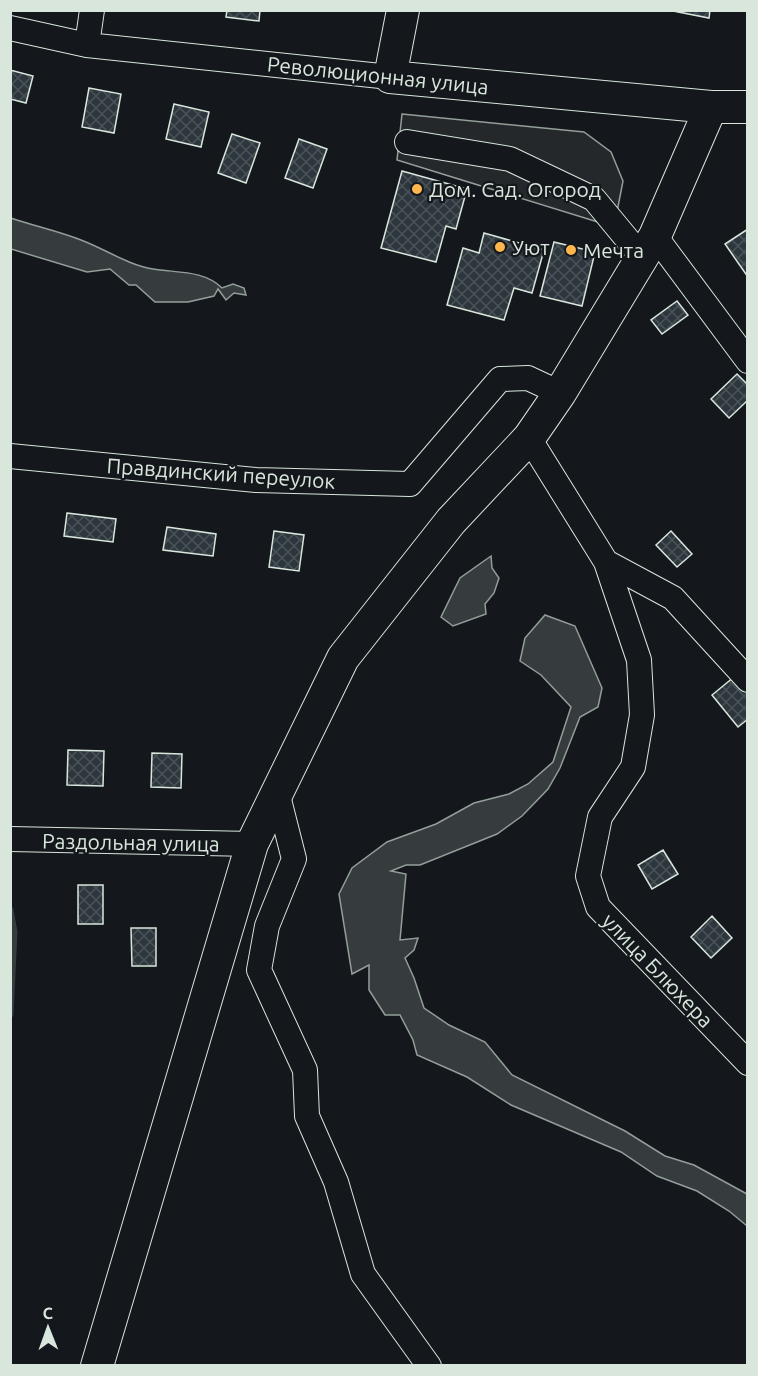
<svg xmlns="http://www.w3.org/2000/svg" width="758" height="1376" font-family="Ubuntu,sans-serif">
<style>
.parking{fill:#24282b;stroke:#939e99;stroke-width:1.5}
.water{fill:#363b3e;stroke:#939e99;stroke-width:1.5}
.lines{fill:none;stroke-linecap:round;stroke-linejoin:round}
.stream{stroke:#363b3e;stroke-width:7}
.building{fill:url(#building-cross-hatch);stroke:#d8e6dc;stroke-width:1.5}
.minor-casing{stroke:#d8e6dc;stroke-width:26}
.major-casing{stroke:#d8e6dc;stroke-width:34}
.minor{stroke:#14181c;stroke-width:24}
.major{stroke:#14181c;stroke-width:32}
.poi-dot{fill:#ffb74d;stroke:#14181c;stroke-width:2}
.labels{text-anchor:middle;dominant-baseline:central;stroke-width:4.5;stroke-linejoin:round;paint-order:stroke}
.street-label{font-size:21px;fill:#d8e6dc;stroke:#14181c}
.poi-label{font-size:21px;fill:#d8e6dc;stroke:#14181c;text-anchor:start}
</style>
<defs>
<pattern id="building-cross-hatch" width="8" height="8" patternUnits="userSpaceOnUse" patternTransform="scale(1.5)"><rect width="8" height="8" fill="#2c363c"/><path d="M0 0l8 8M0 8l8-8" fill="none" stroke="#4a5358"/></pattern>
</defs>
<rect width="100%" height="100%" fill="#14181c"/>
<path class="parking" d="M402,114L584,132L611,152L623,181L614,227L397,160Z"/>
<path class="water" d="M11,218C34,226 58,231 81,240C105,249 128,265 153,269C177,273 204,270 222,288L233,284L244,288L246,295L234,293L226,300L218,289L214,296L188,302H155L136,285H129L110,269L87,272L11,249Z
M491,556L492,568L499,578L494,593L485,604L486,614L453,626L441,617L460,578Z
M545,615L575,626L602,688L598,707L580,717L560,768L548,789L522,816L497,834L420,865H406L391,871L406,874L400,940L418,938L414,950L405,958L414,978L424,1008L449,1025L485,1042L512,1075L625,1131L665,1156L694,1165L747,1194V1226L729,1211L697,1191L657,1176L621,1152L511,1105L467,1077L417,1055L413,1040L400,1015H385L369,990V965L352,974L339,894L352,868L387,842L436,824L474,803L509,794L528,784L553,762L571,707L541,675L520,661L525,638Z"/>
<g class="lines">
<path class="stream" d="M10,910L14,932L10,1014"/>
</g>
<path class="building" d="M227,10H260L259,21L226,17Z
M668,10H710L709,18Z
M10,70L33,76L26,103L10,99Z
M89,88L121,94L114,133L82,127Z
M174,104L209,112L201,147L166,139Z
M232,134L260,143L246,183L218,173Z
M299,139L327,149L313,188L285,178Z
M402,171L467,189L456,229L446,226L436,262L381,248Z
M748,229V277L725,244Z
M484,233L544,250L532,293L514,288L504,320L447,305L463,248L479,253Z
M554,242L595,252L582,306L540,296Z
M677,301L688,315L662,334L651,320Z
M737,374L748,385V400L729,418L711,399Z
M67,513L116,519L113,542L64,536Z
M167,527L216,534L213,556L163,550Z
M274,531L304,535L299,571L269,567Z
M671,531L692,554L677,567L656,545Z
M734,677L748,693V719L738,727L712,695Z
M68,750L104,751L103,786L67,785Z
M152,753L182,754L181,788L151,787Z
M663,850L678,874L652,889L638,865Z
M78,885H103V924H78Z
M712,916L732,938L711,958L691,937Z
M131,928H156V966H132Z"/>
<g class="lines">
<defs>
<path id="minor" d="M10,28L87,45L390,77
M87,45L92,10
M407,142L510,159L594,199L642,257
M655,236L748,361
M529,438L606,562L639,660L642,715L633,767L600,817L588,876L598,907L748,1063
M10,456L256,480L410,484L500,379L528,378L560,393
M606,562L673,598L748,680
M277,792L294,859L267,926L259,970L305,1070L307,1116L336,1182L363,1274L429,1366
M10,839L252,844"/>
<path id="major" d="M403,10L390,77L711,107H748
M97,1366L252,844L343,658L451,521L529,438L560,393L655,236L711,107"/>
</defs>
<use href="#minor" class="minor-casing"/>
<use href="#major" class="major-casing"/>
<use href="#minor" class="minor"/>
<use href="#major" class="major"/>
</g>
<g class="poi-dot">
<circle cx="417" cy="189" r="6"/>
<circle cx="500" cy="247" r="6"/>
<circle cx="571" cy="250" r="6"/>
</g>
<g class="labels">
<g class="street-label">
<text transform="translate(378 75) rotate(6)">Революционная улица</text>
<text transform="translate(221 473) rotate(4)">Правдинский переулок</text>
<text transform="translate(131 842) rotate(1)">Раздольная улица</text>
<text transform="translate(658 970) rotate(46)">улица Блюхера</text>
</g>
<g class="poi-label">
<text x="429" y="189">Дом. Сад. Огород</text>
<text x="512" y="247">Уют</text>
<text x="583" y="250">Мечта</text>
</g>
</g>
<rect width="758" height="1376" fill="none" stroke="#d8e6dc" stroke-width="24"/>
<g transform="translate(48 1328) rotate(359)" stroke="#14181c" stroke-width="4.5" paint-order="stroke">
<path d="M0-4.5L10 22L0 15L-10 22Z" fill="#d8e6dc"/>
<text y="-9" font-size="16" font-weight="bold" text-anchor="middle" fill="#d8e6dc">С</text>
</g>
</svg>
